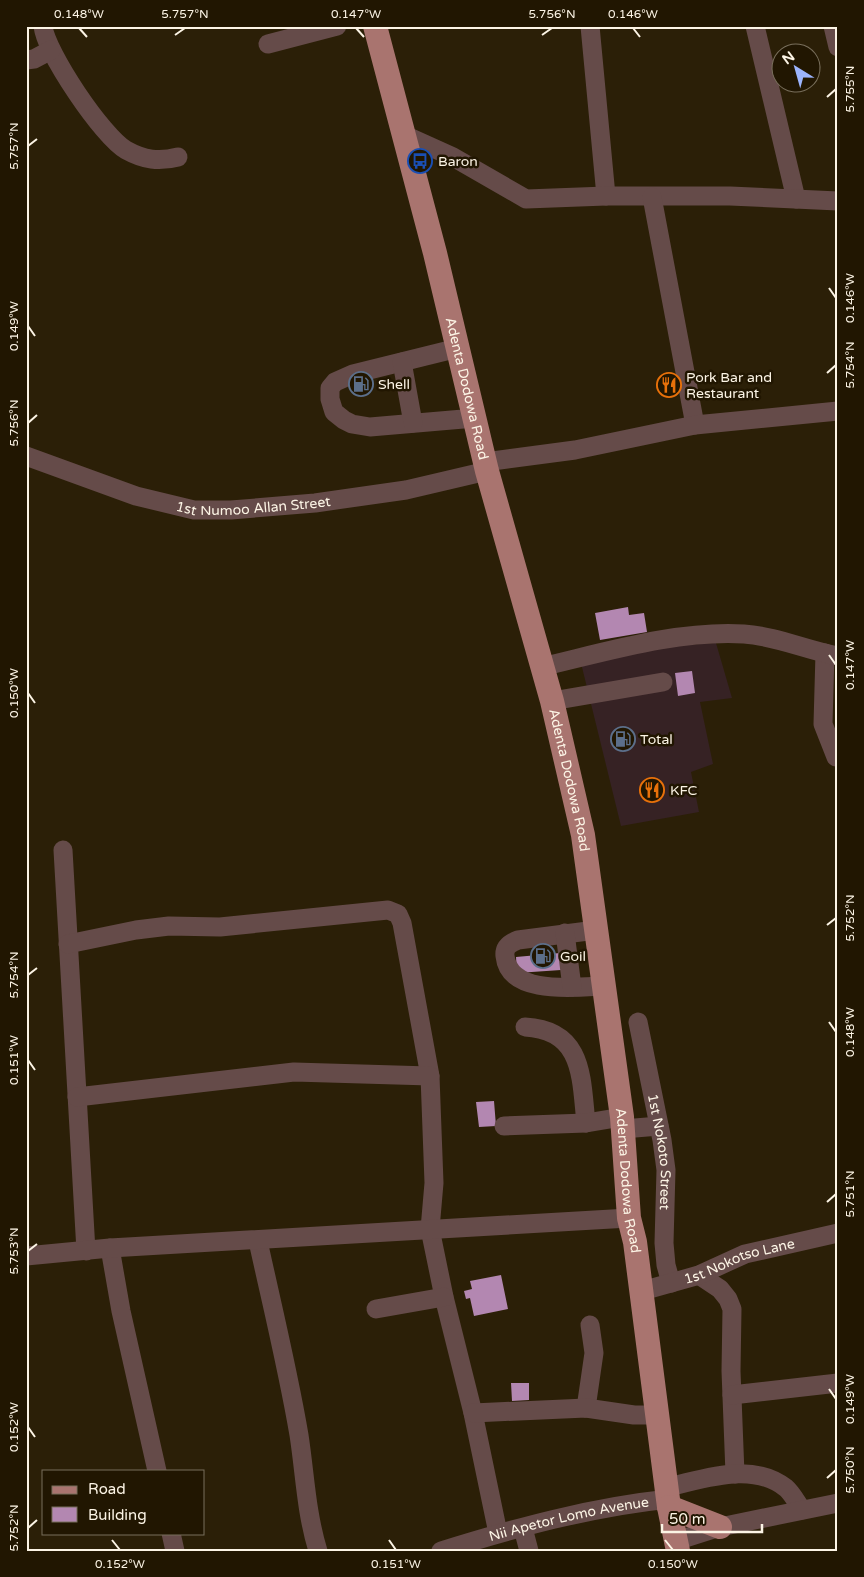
<svg xmlns="http://www.w3.org/2000/svg" width="864" height="1577" font-family="'Varela Round',sans-serif">
<style>
.commercial{fill:#362224}
.building{fill:#b387b1}
.lines{fill:none;stroke-linecap:round;stroke-linejoin:round}
.minor{stroke:#654b49;stroke-width:19}
.major{stroke:#a9746f;stroke-width:24}
.ticks{fill:none;stroke:#fcf4e5;stroke-width:2}
.labels{text-anchor:middle;dominant-baseline:central;stroke-width:5;stroke-linejoin:round;paint-order:stroke}
.poi-label{font-size:14px;fill:#fcf4e5;stroke:#211601;text-anchor:start}
.street-label{font-size:14px;fill:#fcf4e5;stroke:#211601}
.neatline{fill:none;stroke:#fcf4e5;stroke-width:2}
.ticks-label{font-size:12px;text-anchor:middle;fill:#fcf4e5}
</style>
<rect width="100%" height="100%" fill="#2b1f07"/>
<path class="commercial" d="M716,643L732,698L700,702L713,764L691,772L699,812L621,826L580,659L637,648Z"/>
<path class="building" d="M628,607L629,615L644,613L647,632L600,640L595,613Z
M692,671L695,693L678,696L675,673Z
M560,953L561,970L517,973L516,957Z
M494,1101L496,1126L479,1127L476,1102Z
M501,1275L508,1309L474,1316L470,1298L466,1299L464,1291L472,1289L470,1281Z
M511,1383H529V1400L512,1401Z"/>
<g class="lines">
<g class="minor">
<path d="M43,26C46,53 103,137 126,150C144,160 159,162 178,157"/>
<path d="M590,26L606,196"/>
<path d="M755,26L796,199"/>
<path d="M833,26L838,47"/>
<path d="M268,44L337,26"/>
<path d="M26,60L34,59L51,50"/>
<path d="M402,134L453,157L526,199L606,196H730L838,201"/>
<path d="M652,197L695,425"/>
<path d="M458,348L353,374L335,382L330,388V399L334,412L344,420L352,424L370,427L475,418"/>
<path d="M402,362L413,423"/>
<path id="s1" d="M26,456L136,496L194,510H231L315,503L406,490L487,471"/>
<path d="M485,462L575,450L695,425L838,411"/>
<path d="M825,653L823,724L836,757"/>
<path d="M541,667C606,652 677,630 744,634C776,636 806,650 838,656"/>
<path d="M552,701L663,682"/>
<path d="M63,850L86,1251"/>
<path d="M596,930L518,940C510,943 504,947 505,956C509,996 576,987 604,986"/>
<path d="M565,933L572,987"/>
<path d="M68,944L136,930L169,926L220,927L388,910L398,914L402,923L430,1076"/>
<path id="s2" d="M638,1022L662,1140L666,1170L664,1243L666,1265L671,1283"/>
<path d="M525,1027C584,1030 581,1078 586,1123"/>
<path d="M77,1097L294,1072L430,1076L434,1183L430,1229L444,1297L473,1413L498,1533"/>
<path d="M504,1126L586,1123L622,1117"/>
<path d="M623,1129L659,1126"/>
<path d="M258,1241C272,1305 288,1370 299,1435C305,1474 306,1512 318,1551"/>
<path d="M110,1248L121,1311L157,1471"/>
<path d="M26,1256L110,1248L629,1218"/>
<path d="M699,1275L720,1289L728,1299L732,1309L731,1371L735,1474"/>
<path id="s3" d="M642,1291L699,1275L745,1254L838,1233"/>
<path d="M376,1309L444,1297"/>
<path d="M732,1395L838,1383"/>
<path d="M586,1408L594,1353L590,1325"/>
<path d="M473,1413L586,1408L634,1415H658"/>
<path d="M667,1487C705,1479 752,1461 786,1488C792,1493 797,1503 802,1510"/>
<path d="M523,1528L529,1551"/>
<path d="M171,1533L175,1551"/>
<path d="M676,1541L720,1527L838,1503"/>
<path id="s4" d="M441,1551C515,1528 591,1507 669,1499"/>
</g>
<g class="major">
<path id="s5" d="M375,26L435,253L487,471L552,701L583,835L622,1117L629,1218L635,1242L669,1507L678,1551"/>
<path d="M669,1507L720,1527"/>
</g>
</g>
<path class="ticks" d="M79,28L87,37M356,28L364,37M633,28L640,37M175,35L185,28M542,35L552,28M827,97L836,89M28,146L37,139M829,288L836,298M28,326L35,336M827,373L836,365M28,423L37,415M829,655L836,665M28,693L35,703M827,925L836,918M28,975L37,968M829,1022L836,1032M28,1060L35,1070M827,1202L836,1194M28,1251L37,1244M829,1389L836,1399M28,1427L35,1437M827,1478L836,1470M28,1528L37,1520M112,1540L120,1550M389,1540L396,1550M665,1540L673,1550"/>
<defs>
<symbol id="bus-ring" viewBox="-11 -11 22 22"><circle r="9.5" fill="#211601" stroke="#1a4fb4" stroke-width="1.5"/><path d="M-5-6H5V4H4V6H2V4H-2V6H-4V4H-5ZM-3.5-4V0h7V-4ZM-3.5 1.2v1.5H-2V1.2ZM2 1.2v1.5H3.5V1.2Z" fill="#1a4fb4"/></symbol>
<symbol id="fuel-ring" viewBox="-11 -11 22 22"><circle r="9.5" fill="#211601" stroke="#5c6f8a" stroke-width="1.5"/><path d="M-5.5-6h7V0h2V4h1.3V-2.5L3-4.5l.8-.8L6-3V5H2.5V1h-1V6h-7ZM-4.2-4.7v3.2H.2V-4.7Z" fill="#5c6f8a"/></symbol>
<symbol id="restaurant-ring" viewBox="-11 -11 22 22"><circle r="9.5" fill="#211601" stroke="#e8710a" stroke-width="1.5"/><path d="M-5-6h1v4h1v-4h1v4h1v-4h1v5L-1.5 .5V6h-2V.5L-5-1ZM5-6V6H3V1.5H1.5Q1.5-4 5-6Z" fill="#e8710a"/></symbol>
</defs>
<g fill-rule="evenodd">
<use href="#bus-ring" x="406" y="147" width="28" height="28"/>
<use href="#fuel-ring" x="347" y="370" width="28" height="28"/>
<use href="#restaurant-ring" x="655" y="371" width="28" height="28"/>
<use href="#fuel-ring" x="609" y="725" width="28" height="28"/>
<use href="#restaurant-ring" x="638" y="776" width="28" height="28"/>
<use href="#fuel-ring" x="529" y="942" width="28" height="28"/>
</g>
<g class="labels">
<g class="poi-label">
<text x="438" y="161">Baron</text>
<text x="686" y="377">Pork Bar and<tspan x="686" dy="16">Restaurant</tspan></text>
<text x="378" y="384">Shell</text>
<text x="640" y="739">Total</text>
<text x="670" y="790">KFC</text>
<text x="560" y="956">Goil</text>
</g>
<g class="street-label">
<text stroke="none"><textPath href="#s5" startOffset="374">Adenta Dodowa Road</textPath></text>
<text stroke="none"><textPath href="#s1" startOffset="236">1st Numoo Allan Street</textPath></text>
<text stroke="none"><textPath href="#s5" startOffset="779">Adenta Dodowa Road</textPath></text>
<text stroke="none"><textPath href="#s2" startOffset="132">1st Nokoto Street</textPath></text>
<text stroke="none"><textPath href="#s5" startOffset="1184">Adenta Dodowa Road</textPath></text>
<text stroke="none"><textPath href="#s3" startOffset="102">1st Nokotso Lane</textPath></text>
<text stroke="none"><textPath href="#s4" startOffset="132">Nii Apetor Lomo Avenue</textPath></text>
</g>
</g>
<rect width="864" height="1577" fill="none" stroke="#211601" stroke-width="55"/>
<rect x="42" y="1470" width="162" height="65" fill="#211601" stroke="#796f5c"/>
<rect x="52" y="1486" width="25" height="8" fill="#a9746f" stroke="#796f5c"/>
<text x="88" y="1494" font-size="15" fill="#fcf4e5">Road</text>
<rect x="52" y="1507" width="25" height="15" fill="#b387b1" stroke="#796f5c"/>
<text x="88" y="1520" font-size="15" fill="#fcf4e5">Building</text>
<g transform="translate(796 68) rotate(323)"><circle r="24" fill="#211601" stroke="#796f5c"/>
<path d="M0-4L9 19L0 12L-9 19Z" fill="#9cb4fd"/>
<text y="-8" font-size="14" font-weight="bold" text-anchor="middle" fill="#fcf4e5">N</text>
</g>
<path d="M662 1524v8h100v-8" fill="none" stroke="#fcf4e5" stroke-width="2.5"/>
<text x="669" y="1524" font-size="15" fill="#fcf4e5" stroke="#211601" stroke-width="4" paint-order="stroke">50 m</text>
<rect x="28" y="28" width="808" height="1522" class="neatline"/>
<g class="ticks-label">
<text x="79" y="18">0.148°W</text>
<text x="185" y="18">5.757°N</text>
<text x="356" y="18">0.147°W</text>
<text x="552" y="18">5.756°N</text>
<text x="633" y="18">0.146°W</text>
<text transform="translate(850 89) rotate(-90)" y="4">5.755°N</text>
<text transform="translate(14 146) rotate(-90)" y="4">5.757°N</text>
<text transform="translate(850 298) rotate(-90)" y="4">0.146°W</text>
<text transform="translate(14 326) rotate(-90)" y="4">0.149°W</text>
<text transform="translate(850 365) rotate(-90)" y="4">5.754°N</text>
<text transform="translate(14 423) rotate(-90)" y="4">5.756°N</text>
<text transform="translate(850 665) rotate(-90)" y="4">0.147°W</text>
<text transform="translate(14 693) rotate(-90)" y="4">0.150°W</text>
<text transform="translate(850 918) rotate(-90)" y="4">5.752°N</text>
<text transform="translate(14 975) rotate(-90)" y="4">5.754°N</text>
<text transform="translate(850 1032) rotate(-90)" y="4">0.148°W</text>
<text transform="translate(14 1060) rotate(-90)" y="4">0.151°W</text>
<text transform="translate(850 1194) rotate(-90)" y="4">5.751°N</text>
<text transform="translate(14 1251) rotate(-90)" y="4">5.753°N</text>
<text transform="translate(850 1399) rotate(-90)" y="4">0.149°W</text>
<text transform="translate(14 1427) rotate(-90)" y="4">0.152°W</text>
<text transform="translate(850 1470) rotate(-90)" y="4">5.750°N</text>
<text transform="translate(14 1528) rotate(-90)" y="4">5.752°N</text>
<text x="120" y="1568">0.152°W</text>
<text x="396" y="1568">0.151°W</text>
<text x="673" y="1568">0.150°W</text>
</g>
</svg>
